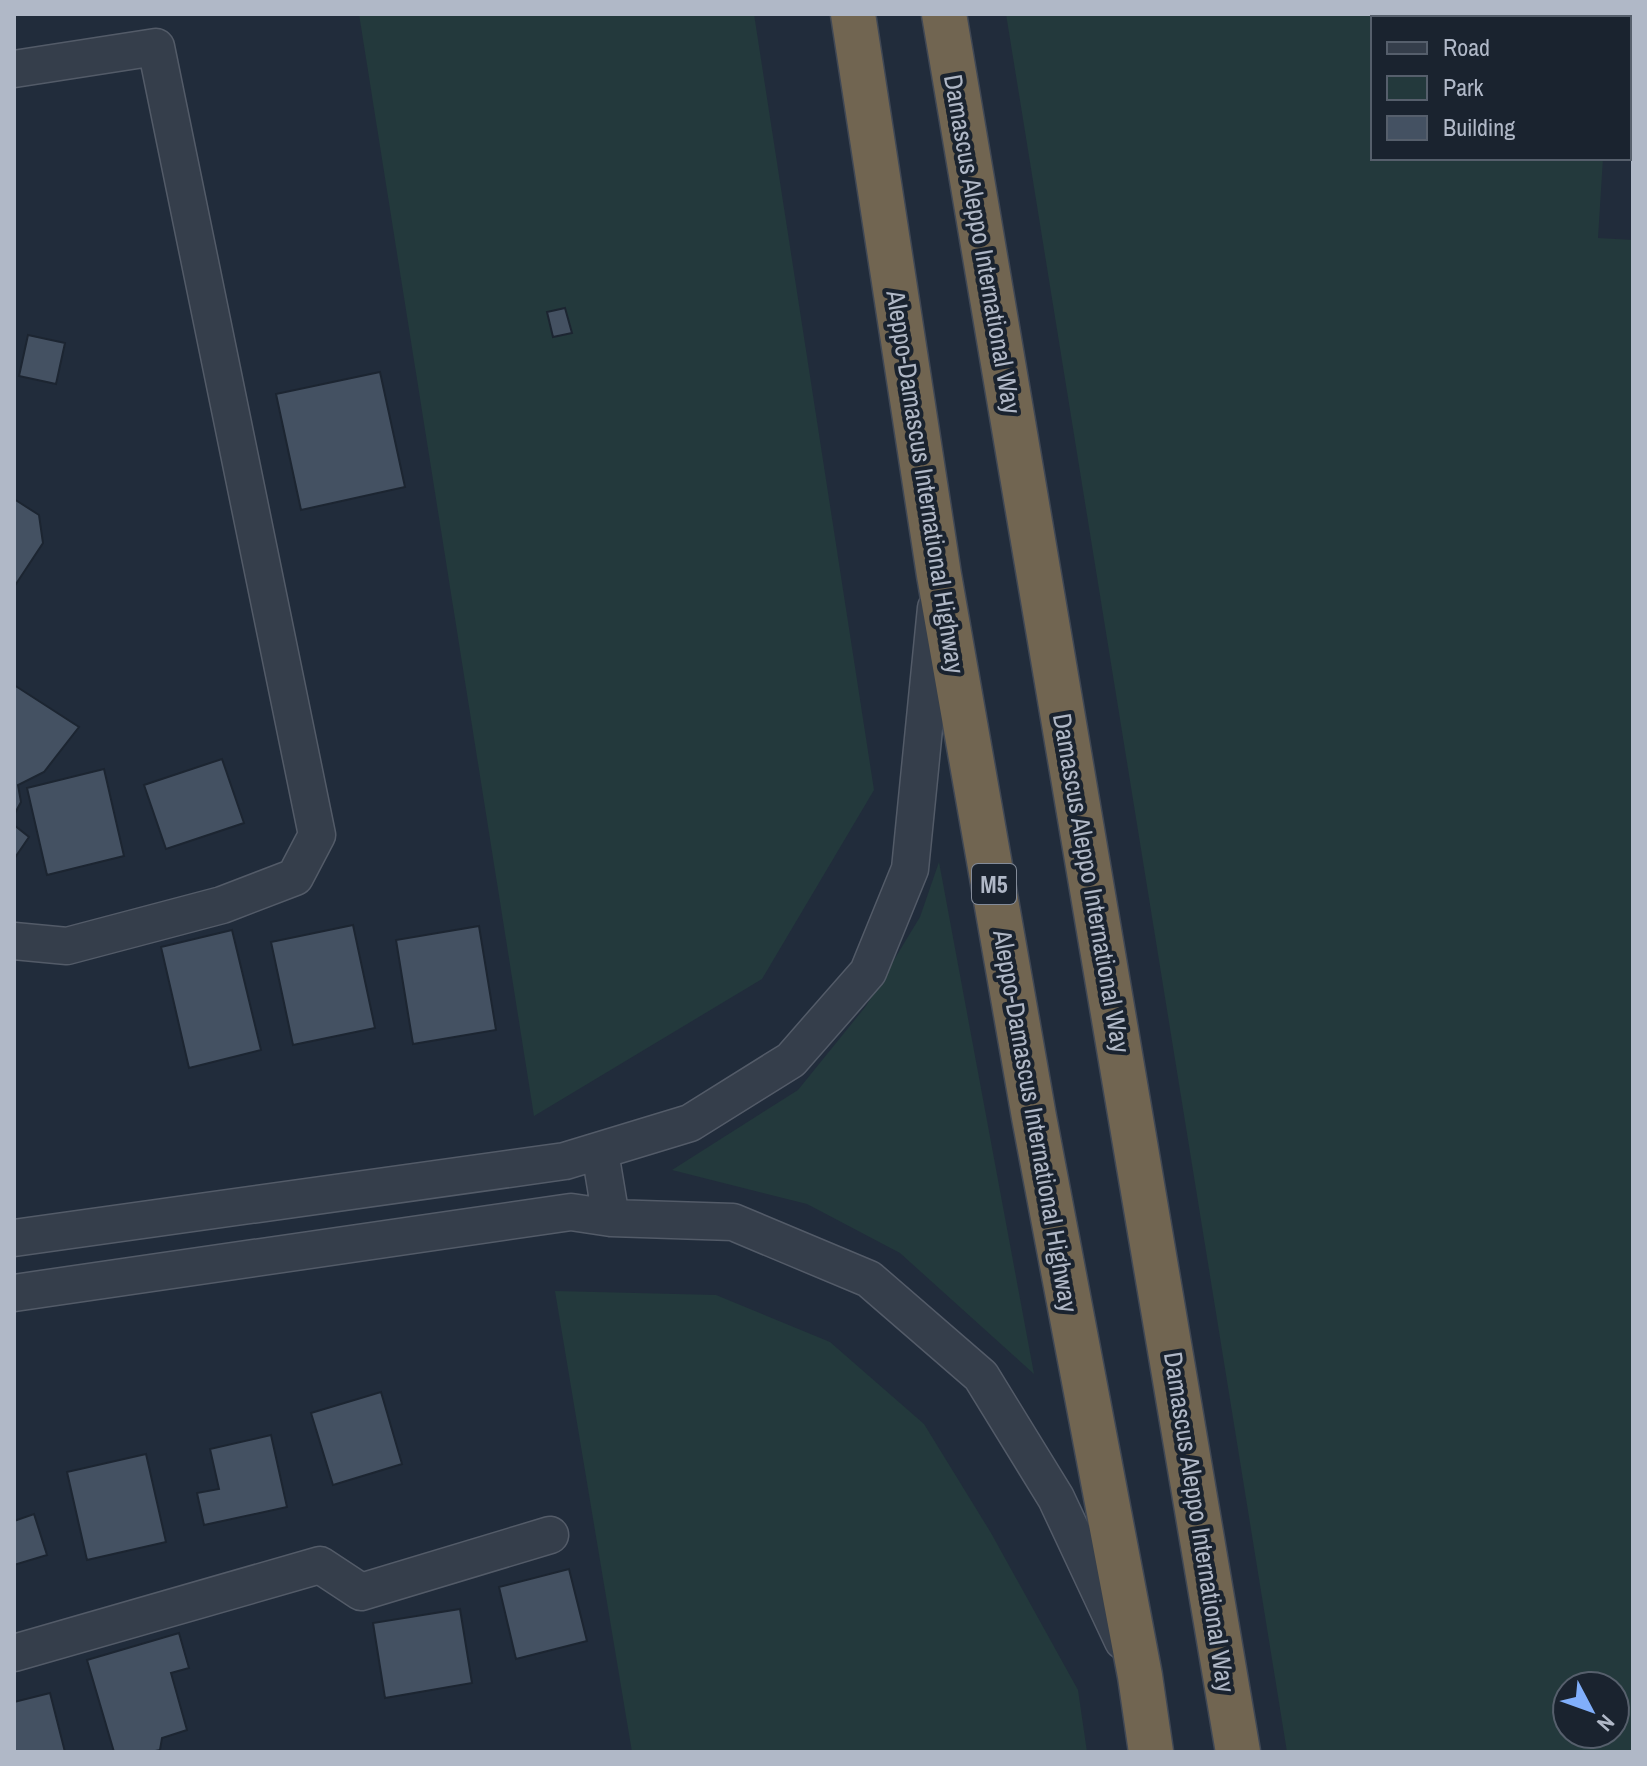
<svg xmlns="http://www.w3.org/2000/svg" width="1647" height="1766" font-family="'Archivo Narrow',sans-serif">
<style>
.green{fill:#23393c;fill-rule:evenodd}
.building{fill:#445162;stroke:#1c2531;stroke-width:2}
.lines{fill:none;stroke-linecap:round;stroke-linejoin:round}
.minor-casing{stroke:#535b68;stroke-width:39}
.highway-casing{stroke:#404855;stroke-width:47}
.minor{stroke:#353e4b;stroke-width:36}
.highway{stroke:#716551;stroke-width:44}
.labels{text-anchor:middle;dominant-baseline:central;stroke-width:8;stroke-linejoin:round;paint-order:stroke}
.shield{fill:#1a232f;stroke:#838b99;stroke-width:2}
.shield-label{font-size:24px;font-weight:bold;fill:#b0b8c7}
.street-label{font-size:26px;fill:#b0b8c7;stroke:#1a232f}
</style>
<rect width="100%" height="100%" fill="#212c3b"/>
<path class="green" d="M359,14H754L874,790L762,979L534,1116Z
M1006,14H1612V18H1373V158H1603L1598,238L1633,240V1752H1287ZM1567,1686H1615V1734H1567Z
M939,862L1034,1374L900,1253L807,1204L672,1170L798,1090L866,1006L920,917Z
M555,1291L716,1295L830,1342L924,1424L991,1533L1078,1690L1087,1752H632Z"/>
<path class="building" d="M565,308L572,333L553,337L547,312Z
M28,335L65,343L56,384L19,376Z
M380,372L405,487L301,510L276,394Z
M14,499L39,515L43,543L14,587Z
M14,685L79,727L44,772L18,785L21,802L14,815Z
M222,759L244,823L166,849L144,785Z
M104,769L124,856L47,875L27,788Z
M14,825L29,837L14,859Z
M353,925L375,1028L293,1045L271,942Z
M479,926L496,1030L413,1044L396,940Z
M232,930L261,1050L189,1068L161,947Z
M381,1392L402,1464L333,1485L311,1413Z
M271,1435L287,1507L204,1525L197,1493L219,1489L210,1449Z
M146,1454L166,1542L87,1560L67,1472Z
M34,1514L47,1555L14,1565V1521Z
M569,1569L587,1641L516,1659L499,1587Z
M460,1609L472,1683L385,1698L373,1623Z
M179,1633L189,1668L171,1673L187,1730L162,1738L160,1750L151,1752H114L87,1660Z
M50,1693L65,1752H14V1702Z"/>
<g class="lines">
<defs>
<path id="minor" d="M14,69L156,47L317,835L295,877L222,905L67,946L14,941
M600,1152L611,1218
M14,1238L565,1161L690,1123L791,1060L868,972L910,869L936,608
M14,1293L571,1212L611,1218L733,1222L869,1279L981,1376L1056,1498L1123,1641
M14,1653L320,1565L361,1592L550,1535"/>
<path id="highway" d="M853,14L939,575L1034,1117L1140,1676L1151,1752
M944,14L1238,1752"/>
</defs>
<use href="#minor" class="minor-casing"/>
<use href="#highway" class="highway-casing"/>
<use href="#minor" class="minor"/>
<use href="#highway" class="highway"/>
</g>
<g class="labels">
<rect class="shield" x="972" y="864" width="44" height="40" rx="6"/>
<g class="shield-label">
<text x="994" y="884">M5</text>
</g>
<g class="street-label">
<text transform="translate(983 244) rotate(80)">Damascus Aleppo International Way</text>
<text transform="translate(926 482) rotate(81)">Aleppo-Damascus International Highway</text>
<text transform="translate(1092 883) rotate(80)">Damascus Aleppo International Way</text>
<text transform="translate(1036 1121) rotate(80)">Aleppo-Damascus International Highway</text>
<text transform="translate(1200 1522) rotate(81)">Damascus Aleppo International Way</text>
</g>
</g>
<rect width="1647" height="1766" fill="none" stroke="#b0b8c7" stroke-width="32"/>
<rect x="1371" y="16" width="260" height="144" fill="#1a232f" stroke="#565f6c" stroke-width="2"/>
<rect x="1387" y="42" width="40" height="12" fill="#353e4b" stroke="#565f6c" stroke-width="2"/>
<text x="1443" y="56" font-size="24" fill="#b0b8c7">Road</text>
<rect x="1387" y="76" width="40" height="24" fill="#23393c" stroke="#565f6c" stroke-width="2"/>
<text x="1443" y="96" font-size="24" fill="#b0b8c7">Park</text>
<rect x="1387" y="116" width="40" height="24" fill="#445162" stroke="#565f6c" stroke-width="2"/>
<text x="1443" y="136" font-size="24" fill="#b0b8c7">Building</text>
<g transform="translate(1591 1710) rotate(131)"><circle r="38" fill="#1a232f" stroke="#565f6c" stroke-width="2"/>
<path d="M0-6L14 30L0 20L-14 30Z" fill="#81affb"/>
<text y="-12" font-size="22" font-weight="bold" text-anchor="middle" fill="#b0b8c7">N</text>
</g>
</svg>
